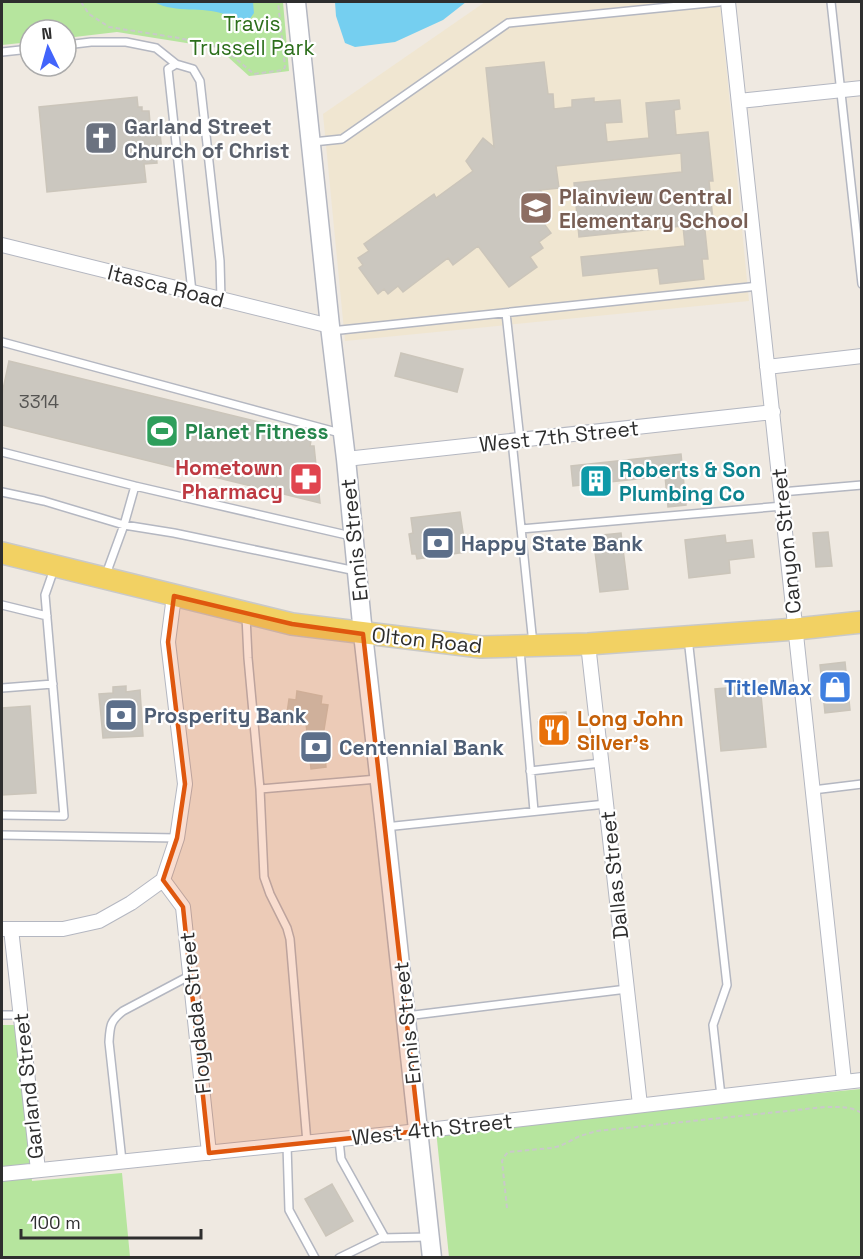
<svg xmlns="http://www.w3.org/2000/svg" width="863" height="1259" font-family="'Space Grotesk',sans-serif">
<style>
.education{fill:#f0e6d1}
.green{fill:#b6e59e}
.water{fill:#75cff0}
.building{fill:#cbc7bf;stroke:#cbc5ba;stroke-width:1.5}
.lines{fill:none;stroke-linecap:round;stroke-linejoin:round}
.service-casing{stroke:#b4b7c1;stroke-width:10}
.minor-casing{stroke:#b4b7c1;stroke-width:16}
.secondary-casing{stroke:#b4b7c1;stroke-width:21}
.primary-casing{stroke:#c9c9c9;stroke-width:24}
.path{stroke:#c9c9c9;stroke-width:2;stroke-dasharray:4.5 3;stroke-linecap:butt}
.service{stroke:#fff;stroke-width:7}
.minor{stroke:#fff;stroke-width:14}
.secondary{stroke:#fff;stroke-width:18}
.primary{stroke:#f2d163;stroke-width:21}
.marked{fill:#df570e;fill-opacity:0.2;stroke:#df570e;stroke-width:4.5;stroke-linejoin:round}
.labels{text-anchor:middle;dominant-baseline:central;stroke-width:4.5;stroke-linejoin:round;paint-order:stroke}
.number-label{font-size:18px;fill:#555452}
.park-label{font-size:21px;fill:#2c6e1b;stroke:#fff}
.worship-label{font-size:21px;font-weight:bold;fill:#5b616d;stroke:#fff;text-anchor:start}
.education-label{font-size:21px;font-weight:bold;fill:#785e54;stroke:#fff;text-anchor:start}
.street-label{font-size:21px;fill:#2e2e2e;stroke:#fff}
.leisure-label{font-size:21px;font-weight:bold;fill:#27864d;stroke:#fff;text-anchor:start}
.health-label{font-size:21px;font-weight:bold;fill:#be3a42;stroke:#fff;text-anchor:end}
.culture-label{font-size:21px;font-weight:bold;fill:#0d838f;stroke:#fff;text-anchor:start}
.service-label{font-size:21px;font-weight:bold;fill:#4e5e75;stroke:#fff;text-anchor:start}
.shop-label{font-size:21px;font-weight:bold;fill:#366cbe;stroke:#fff;text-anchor:end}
.food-label{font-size:21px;font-weight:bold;fill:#c56008;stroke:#fff;text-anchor:start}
</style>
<rect width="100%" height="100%" fill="#efe9e1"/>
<path class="education" d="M485,2H720L749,301L345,341L323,114Z"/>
<path class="green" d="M2,2H283L289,71L249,76L218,48L117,32L66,38V30H30V42L2,45Z
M2,1025H15L32,1181L122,1173L130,1257L2,1258Z
M861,1089V1257H449L436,1130Z"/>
<path class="water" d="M154,2H253L254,13L244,27C238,22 232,17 224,14C202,6 177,14 154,2Z
M335,2H466L443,20L395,42L355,47L345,43L336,16Z"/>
<path class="building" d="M544,62L548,94H553L554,109L572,107V100L594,98V102L620,100L622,122L605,123L607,142L649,138L646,103L679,100L680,109L674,110L676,135L708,132L713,181H709L713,220L704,221L708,259H702L704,279L660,284L658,268L583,276L581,257L685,246L683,226L579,237L574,183L682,172L681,153L556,166L559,188L540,190L546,197L541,201L548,210L539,217L551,233L539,242L543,248L530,257L537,267L509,287L478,246L453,265L448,258L403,292L398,286L388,294L384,289L378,294L359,268L363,265L358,258L369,251L364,244L434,194L436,198L473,171L466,161L483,138L494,147L486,68Z
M137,97L138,107H142V111H149L150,123L159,122L162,153L156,154L157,163L144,164L146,182L47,192L39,107Z
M401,353L463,369L457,392L395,376Z
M9,361L312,435L310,446H314L320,503L2,425V394Z
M681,454L686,505L668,507L665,476L573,486L571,466Z
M460,512L466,552L417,559L416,554H412L409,534L413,533L411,518Z
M828,532L832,566L816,567L813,533Z
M621,533L628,589L600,592L593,536Z
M725,535L726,543L752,540L754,557L729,560L730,573L689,578L685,540Z
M845,662L850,710L825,713L820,665Z
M760,685L766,747L721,751L715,689Z
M126,686V692L140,690L143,736L103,738L99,694L113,693V687Z
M297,691L322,696L321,704L328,705L323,736L326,767L311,769L306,723L286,720L289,699L296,700Z
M30,706L36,793L2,795V708Z
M566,712L569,743L541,746L538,722L547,721L546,714Z
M332,1184L353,1221L326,1236L305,1199Z"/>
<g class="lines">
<defs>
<path id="service" d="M831,2L862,284
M66,45L91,42H126L156,48L176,64
M2,52L30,49
M313,142L342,139L508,23L719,2
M192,292L168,69L176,64L193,69L200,81L220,261L221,300
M506,313L520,440
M331,331L759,286
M2,342L340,433
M512,441L533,644
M2,452L135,486L351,536
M2,492L44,501L124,525L174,533L356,571
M781,492L862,485
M521,529L783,506
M105,577L124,525L135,486
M2,605L47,616
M246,616L248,658L260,789L378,779
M688,638L727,985L713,1025L721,1096
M520,650L534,811
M2,688L53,684
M530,771L601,763
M260,789L264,877L270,894L287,928L290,939L307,1143
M813,790L862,784
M2,815L64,816L45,595L54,569
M385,827L606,804
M2,835L177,838
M2,1015H21
M406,1016L627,989
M339,1140L341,1159L385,1238
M287,1145L289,1210L315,1258
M122,1161L109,1042C110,1026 110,1021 123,1011L191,975
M339,1258L380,1238L428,1237"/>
<path id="minor" d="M728,2L844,1081
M739,101L862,88
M2,245L330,326
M767,367L862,356
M346,459L773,412
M588,644L640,1105
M163,880L183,907L209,1153
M2,929H63L99,921L131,903L163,880L177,838L185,784L168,642L174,596
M11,929L38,1170
M2,1174L419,1131L862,1080"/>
<path id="secondary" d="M296,2L330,326L346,459L363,634L385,827L432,1258"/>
<path id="primary" d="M2,553L292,624L481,647L588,644L796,629L862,622"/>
</defs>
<use href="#service" class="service-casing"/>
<use href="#minor" class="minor-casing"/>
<use href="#secondary" class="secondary-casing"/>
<use href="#primary" class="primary-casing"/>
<path class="path" d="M81,2L89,14L109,27L179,38L223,48L254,74L283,70L285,67L278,2
M507,1208L502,1161L504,1157L508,1152L551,1148L560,1146L580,1136L597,1131L825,1107C838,1107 850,1106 862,1113"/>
<use href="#service" class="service"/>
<use href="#minor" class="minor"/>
<use href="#secondary" class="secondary"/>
<use href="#primary" class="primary"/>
</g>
<path class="marked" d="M174,596L292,624L363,634L419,1131L209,1153L183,907L163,880L177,838L185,784L168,642Z"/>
<defs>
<symbol id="church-square" viewBox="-11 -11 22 22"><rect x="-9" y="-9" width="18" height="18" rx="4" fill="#6b7280" stroke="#fff"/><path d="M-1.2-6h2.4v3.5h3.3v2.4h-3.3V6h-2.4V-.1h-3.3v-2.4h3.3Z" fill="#fff"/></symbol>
<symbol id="school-square" viewBox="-11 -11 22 22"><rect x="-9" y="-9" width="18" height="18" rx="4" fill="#8d6e63" stroke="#fff"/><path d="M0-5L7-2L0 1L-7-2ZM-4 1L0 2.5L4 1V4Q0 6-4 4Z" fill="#fff"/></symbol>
<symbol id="stadium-square" viewBox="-11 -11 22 22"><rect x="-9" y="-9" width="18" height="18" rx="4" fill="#2e9e5b" stroke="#fff"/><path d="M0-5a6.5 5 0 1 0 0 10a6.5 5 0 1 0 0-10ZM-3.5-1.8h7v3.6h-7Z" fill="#fff"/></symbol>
<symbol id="pharmacy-square" viewBox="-11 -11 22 22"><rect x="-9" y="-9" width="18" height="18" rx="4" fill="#e0444e" stroke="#fff"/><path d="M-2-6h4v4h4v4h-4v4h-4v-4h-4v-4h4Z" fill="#fff"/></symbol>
<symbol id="building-square" viewBox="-11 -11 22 22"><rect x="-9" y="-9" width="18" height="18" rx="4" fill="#0f9aa8" stroke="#fff"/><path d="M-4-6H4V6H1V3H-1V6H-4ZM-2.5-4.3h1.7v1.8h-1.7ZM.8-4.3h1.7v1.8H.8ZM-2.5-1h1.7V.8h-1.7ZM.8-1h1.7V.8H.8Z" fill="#fff"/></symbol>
<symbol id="bank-square" viewBox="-11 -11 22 22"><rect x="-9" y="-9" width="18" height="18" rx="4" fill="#5c6f8a" stroke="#fff"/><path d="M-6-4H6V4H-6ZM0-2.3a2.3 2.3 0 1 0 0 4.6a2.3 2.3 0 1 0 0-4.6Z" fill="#fff"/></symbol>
<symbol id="shop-square" viewBox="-11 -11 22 22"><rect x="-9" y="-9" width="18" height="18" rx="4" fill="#3f7fe0" stroke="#fff"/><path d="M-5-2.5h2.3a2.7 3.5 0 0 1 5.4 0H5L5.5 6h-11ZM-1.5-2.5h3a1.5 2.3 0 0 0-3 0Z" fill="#fff"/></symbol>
<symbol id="restaurant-square" viewBox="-11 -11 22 22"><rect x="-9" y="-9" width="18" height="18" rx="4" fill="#e8710a" stroke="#fff"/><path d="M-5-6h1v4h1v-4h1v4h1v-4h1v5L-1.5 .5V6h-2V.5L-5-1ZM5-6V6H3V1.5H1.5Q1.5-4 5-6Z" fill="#fff"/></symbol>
</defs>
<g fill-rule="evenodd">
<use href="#church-square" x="82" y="119" width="38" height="38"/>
<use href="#school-square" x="517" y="189" width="38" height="38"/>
<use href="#stadium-square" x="143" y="412" width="38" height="38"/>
<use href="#pharmacy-square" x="287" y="460" width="38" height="38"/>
<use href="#building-square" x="577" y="462" width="38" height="38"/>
<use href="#bank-square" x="419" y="524" width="38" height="38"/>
<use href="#shop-square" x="816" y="668" width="38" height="38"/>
<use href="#bank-square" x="102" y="696" width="38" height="38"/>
<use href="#restaurant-square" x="535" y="711" width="38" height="38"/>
<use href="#bank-square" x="297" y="728" width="38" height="38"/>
</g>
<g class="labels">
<g class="number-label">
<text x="39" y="401">3314</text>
</g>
<g class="park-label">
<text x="252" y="23">Travis<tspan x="252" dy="24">Trussell Park</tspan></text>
</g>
<g class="worship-label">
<text x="124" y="126">Garland Street<tspan x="124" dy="24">Church of Christ</tspan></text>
</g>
<g class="education-label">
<text x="559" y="196">Plainview Central<tspan x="559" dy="24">Elementary School</tspan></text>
</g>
<g class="street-label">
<text transform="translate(166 286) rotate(14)">Itasca Road</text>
<text transform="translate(559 436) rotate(-6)">West 7th Street</text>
<text transform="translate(354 540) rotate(-96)">Ennis Street</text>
<text transform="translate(786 541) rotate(-96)">Canyon Street</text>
<text transform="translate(427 640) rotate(6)">Olton Road</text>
<text transform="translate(614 875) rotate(-96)">Dallas Street</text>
<text transform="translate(195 1013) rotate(-96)">Floydada Street</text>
<text transform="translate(407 1023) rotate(-96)">Ennis Street</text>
<text transform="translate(28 1086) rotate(-96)">Garland Street</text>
<text transform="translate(432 1129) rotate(-6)">West 4th Street</text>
</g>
<g class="leisure-label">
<text x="185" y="431">Planet Fitness</text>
</g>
<g class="health-label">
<text x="283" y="467">Hometown<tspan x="283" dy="24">Pharmacy</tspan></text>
</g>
<g class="culture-label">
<text x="619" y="469">Roberts &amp; Son<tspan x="619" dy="24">Plumbing Co</tspan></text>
</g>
<g class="service-label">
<text x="461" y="543">Happy State Bank</text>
<text x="144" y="715">Prosperity Bank</text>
<text x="339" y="747">Centennial Bank</text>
</g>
<g class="shop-label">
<text x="812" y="687">TitleMax</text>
</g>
<g class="food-label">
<text x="577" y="718">Long John<tspan x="577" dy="24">Silver's</tspan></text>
</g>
</g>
<rect width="863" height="1259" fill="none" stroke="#2e2e2e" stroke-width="6"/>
<g transform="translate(48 48) rotate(355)"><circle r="28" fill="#ffffff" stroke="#ababab" stroke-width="1.5"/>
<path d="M0-4.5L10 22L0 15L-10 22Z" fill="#4264fb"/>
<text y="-9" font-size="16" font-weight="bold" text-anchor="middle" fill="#2e2e2e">N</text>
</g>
<path d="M21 1229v9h180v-9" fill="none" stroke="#2e2e2e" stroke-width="3"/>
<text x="30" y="1229" font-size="18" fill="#2e2e2e" stroke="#ffffff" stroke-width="4.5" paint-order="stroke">100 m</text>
</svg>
